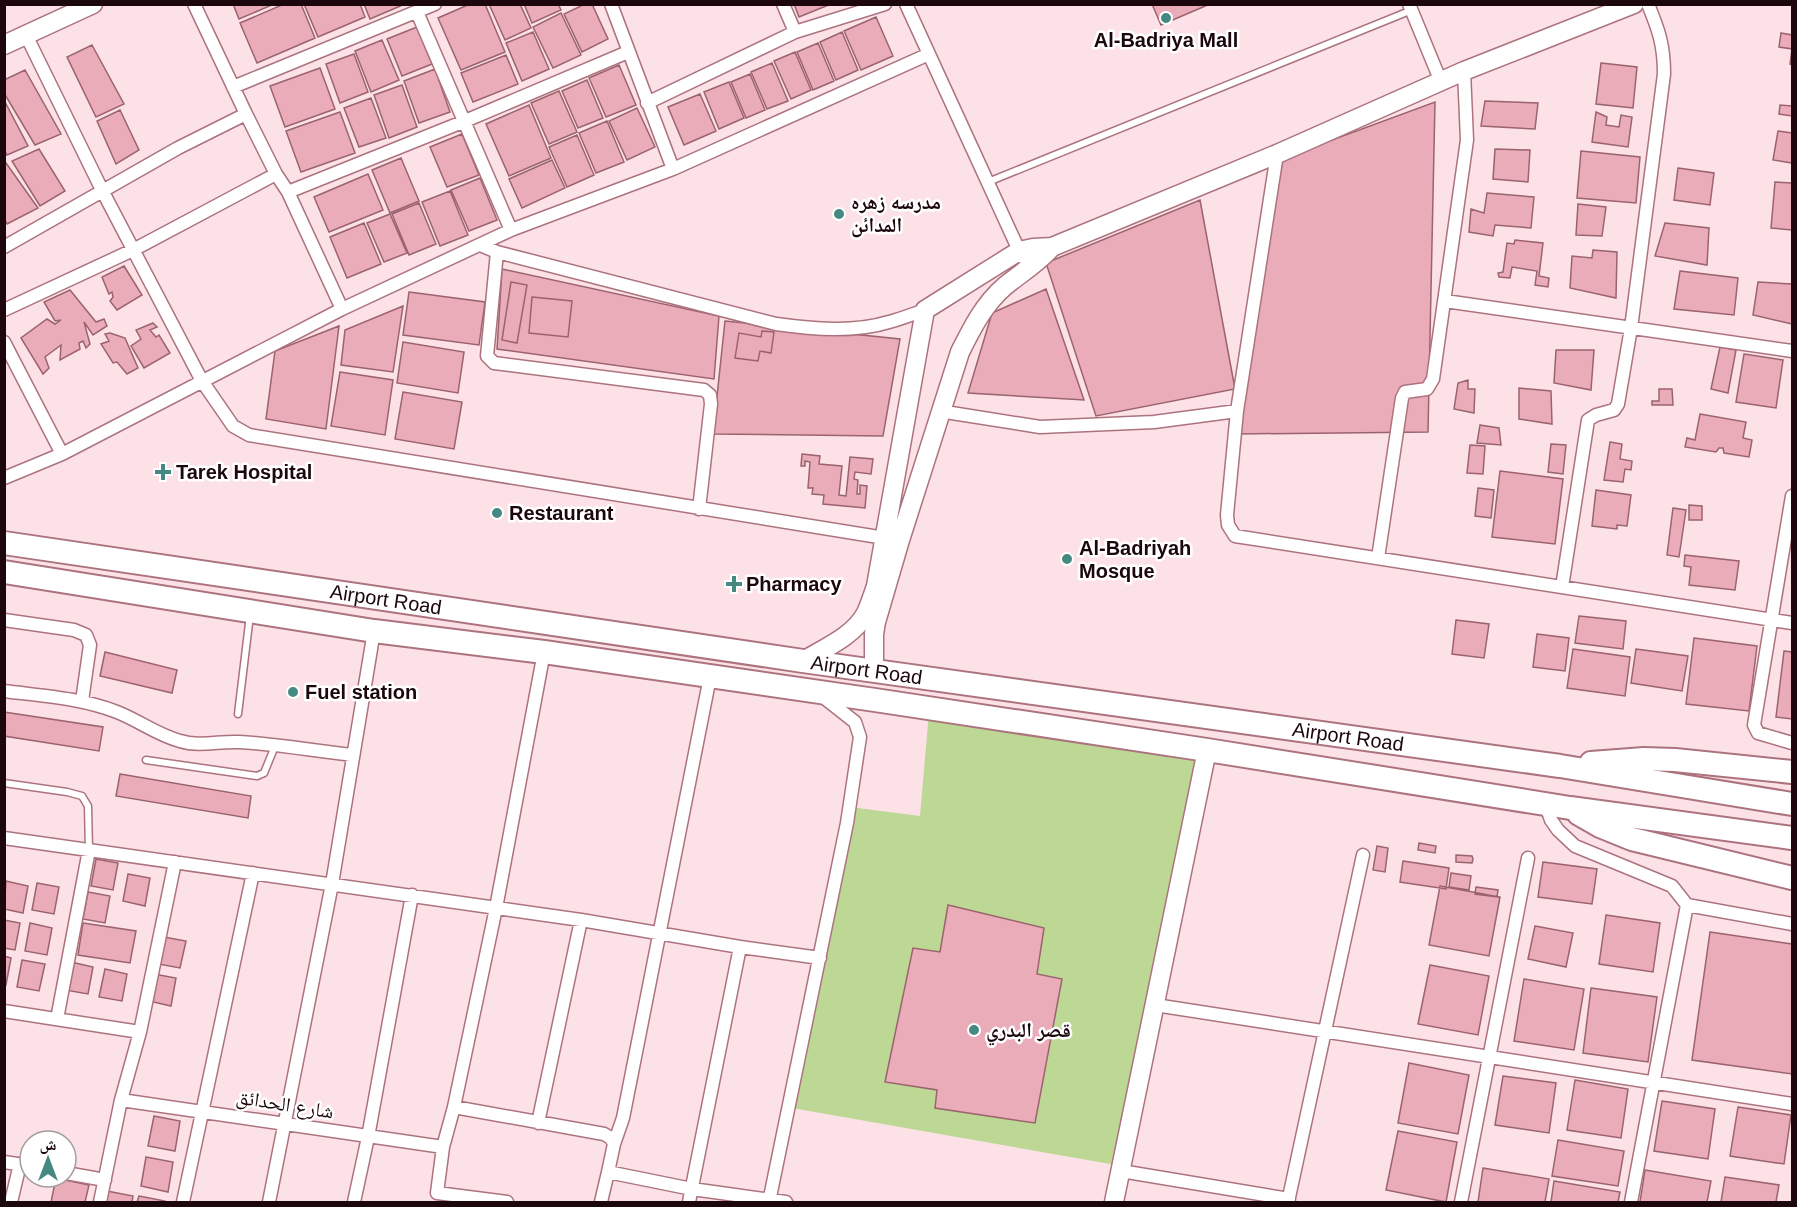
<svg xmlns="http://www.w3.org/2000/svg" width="1797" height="1207" font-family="Helvetica,'Noto Naskh Arabic',sans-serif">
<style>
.green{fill:#bcd894}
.building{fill:#eaacb8;stroke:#9b636e;stroke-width:1.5}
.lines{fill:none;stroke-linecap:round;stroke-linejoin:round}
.lane-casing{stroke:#ac737e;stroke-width:9}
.street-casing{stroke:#ac737e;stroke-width:15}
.secondary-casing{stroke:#ac737e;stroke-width:21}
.highway-casing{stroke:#ac737e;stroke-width:26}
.lane{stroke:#fff;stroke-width:6}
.street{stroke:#fff;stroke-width:12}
.secondary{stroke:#fff;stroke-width:18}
.highway{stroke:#fff;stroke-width:22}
.poi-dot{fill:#448a82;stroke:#fff;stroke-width:2}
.labels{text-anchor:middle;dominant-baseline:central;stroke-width:5;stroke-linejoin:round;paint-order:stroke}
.poi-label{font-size:20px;font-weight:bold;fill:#1b070c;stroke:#fff;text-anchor:start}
.street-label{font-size:20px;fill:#1b070c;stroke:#fff}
</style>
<rect width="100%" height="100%" fill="#fce2e6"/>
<path class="green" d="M929,712L1204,753L1116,1165L792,1108L850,807L920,816Z"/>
<path class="building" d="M233,4H274L239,19Z
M284,4H301L315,38L257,63L240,23Z
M304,4H360L365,17L318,37Z
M364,4H405L370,19Z
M470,4H485L505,52L461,70L438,18Z
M489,4H520L531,28L505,40Z
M524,4H558L561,10L532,23Z
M585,4H592L608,39L582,52L564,14Z
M794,4H831L799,17Z
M1152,4H1210L1161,25Z
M561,13L581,55L553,68L533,27Z
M876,17L893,56L861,70L844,31Z
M417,27L432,64L402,76L387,39Z
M533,32L549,69L522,81L506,43Z
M842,32L858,70L836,80L820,42Z
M1781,33L1792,35V65L1790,64L1792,49L1779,47Z
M382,40L399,80L371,92L355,51Z
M818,43L834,81L813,90L797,52Z
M92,45L124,104L96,117L67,57Z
M795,52L811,90L791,99L774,61Z
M354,54L368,92L340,103L326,64Z
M506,55L518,84L473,102L461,73Z
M772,63L788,101L767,109L751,72Z
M1601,63L1637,67L1633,108L1596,104Z
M619,65L636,105L606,117L589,78Z
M320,68L335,109L285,127L270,86Z
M435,69L450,112L419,123L404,81Z
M25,70L61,134L35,145L4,93V80Z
M750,74L765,110L746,118L731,82Z
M587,80L603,118L578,128L562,91Z
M729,82L744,118L719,129L704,92Z
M402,85L417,127L389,138L374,95Z
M559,91L577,132L549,144L531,103Z
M700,94L716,131L684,145L668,107Z
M371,98L386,138L359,147L344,108Z
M1792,99V116L1779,114L1780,105L1792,106Z
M4,100L28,146L7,155L4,150Z
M1485,101L1538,103L1535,129L1481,126Z
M1435,102L1428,432L1235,434L1283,158Z
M529,105L551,158L509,176L486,124Z
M637,108L655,147L627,160L609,121Z
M120,110L139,150L116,164L97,121Z
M340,112L355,153L301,172L286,131Z
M1596,112L1607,117L1606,125L1619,127L1621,115L1632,117L1628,147L1592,142Z
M607,121L624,162L596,173L579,133Z
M1778,131L1792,133V163L1773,160Z
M462,134L479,175L447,187L430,147Z
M577,135L594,175L567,187L549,147Z
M39,149L65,191L40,206L12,161Z
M1495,149L1530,150L1528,182L1493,179Z
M1581,151L1640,157L1636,203L1577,198Z
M401,158L419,201L390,213L372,170Z
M552,160L565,188L522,208L509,179Z
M6,163L38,208L7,224L4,219V164Z
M1678,168L1714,173L1710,205L1674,200Z
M368,174L383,210L329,232L314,197Z
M480,178L497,220L469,231L451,190Z
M1775,182L1792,183V230L1771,228Z
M450,191L468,235L440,246L422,202Z
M1487,193L1534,197L1531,228L1495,225L1493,236L1469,232L1471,209L1484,213Z
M1200,200L1235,389L1096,416L1046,263Z
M419,203L436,244L409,255L392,214Z
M1578,204L1606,207L1602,236L1576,235Z
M390,214L407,253L384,262L367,223Z
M364,223L381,264L347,278L330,237Z
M1665,223L1709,228L1707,265L1655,256Z
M1515,240L1543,243L1539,276L1549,278L1548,287L1535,285L1537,271L1512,267L1510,278L1499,277L1498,273L1503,272L1507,243L1514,244Z
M1593,250L1617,252L1616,298L1570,288L1572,256L1592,258Z
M124,266L142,295L117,310L110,301L113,297L112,292L109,294L102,277Z
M502,269L719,316L714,379L497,349Z
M1680,271L1738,278L1734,315L1674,309Z
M511,282L527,285L517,343L502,340Z
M1758,282L1792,284V324L1753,315Z
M1046,289L1084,400L968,393L992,313Z
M70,290L96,322L104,319L107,326L93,335L84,322L90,344L86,348L83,341L79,343L80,349L60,360L61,345L45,357L49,368L43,374L21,338L47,319L55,324L61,320L55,321L44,302Z
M409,292L485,302L479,345L403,335Z
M532,297L572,301L568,337L529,333Z
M403,306L393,372L341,365L345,330Z
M725,321L900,339L883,436L713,434Z
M153,323L157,327L150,330L156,337L159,335L170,353L144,368L131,346L141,339L136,330Z
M339,326L326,429L266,419L275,351Z
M762,331L774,332L771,353L760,351L758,361L735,358L739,333L761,337Z
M110,333L125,338L138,368L127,374L117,362L113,363L101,344L109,341L105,334Z
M403,342L464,352L458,393L397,383Z
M1720,347L1736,350L1728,393L1711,389Z
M1556,350H1594L1591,390L1554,383Z
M1744,354L1783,360L1776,408L1736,402Z
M340,372L393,380L385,435L331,426Z
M1468,380V389H1475L1474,413L1454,409L1458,383Z
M1519,388L1551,391L1552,424L1519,419Z
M1659,389H1672L1673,405H1652V401H1659Z
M403,392L462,402L454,449L395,439Z
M1700,414L1746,422L1743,438L1752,440L1749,457L1724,453L1723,448H1719L1716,452L1685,447L1687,438L1695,440Z
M1480,425L1499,428L1501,445L1477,443Z
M1610,442L1622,444L1620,459L1632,461L1631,470L1625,469L1623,482L1604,480Z
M1551,444L1566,445L1563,474L1548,472Z
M1470,445L1485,446L1483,474L1467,473Z
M802,454L820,456L819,464L842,466L839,495L846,496L850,457L873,459L871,474L855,472L854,479L858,480L857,494H860V485L867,486L865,508L823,504L824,495L812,494L813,488H808L810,462L805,461V466H801Z
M1500,471L1563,479L1555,544L1492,537Z
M1478,488L1494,490L1491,518L1475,516Z
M1596,490L1631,495L1627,526L1617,525V529L1592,526Z
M1689,505L1702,506V520H1689Z
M1673,508L1686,510L1679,557L1667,555Z
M1685,555L1739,561L1735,590L1689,585L1691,567L1684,566Z
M1579,616L1626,621L1623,649L1575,643Z
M1456,620L1489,624L1484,658L1452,654Z
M1537,634L1569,638L1565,671L1533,667Z
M1694,638L1757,646L1749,711L1686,704Z
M1573,649L1630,657L1625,696L1567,688Z
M1636,649L1688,656L1682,691L1631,683Z
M1784,651L1792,652V719L1776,717Z
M105,652L177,670L172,693L100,676Z
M4,712L103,727L99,751L4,736Z
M120,774L251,796L248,818L116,796Z
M1419,843L1436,846L1435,853L1418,850Z
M1377,846L1388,848L1385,872L1373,870Z
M1456,855L1472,856L1473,859L1472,863L1456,862Z
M96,859L118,863L113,890L91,886Z
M1403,861L1449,868L1446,889L1400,882Z
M1543,862L1597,869L1592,904L1538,897Z
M1451,873L1471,876L1469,890L1449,887Z
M128,874L150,878L145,906L123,901Z
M6,881L28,886L23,913L4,909Z
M37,883L59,887L54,914L32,910Z
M1440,886L1500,897L1489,956L1429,945Z
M1476,887L1498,890L1497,897L1475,894Z
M88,892L110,896L105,923L83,919Z
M948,905L1044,928L1037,974L1062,979L1035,1123L935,1108L937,1090L885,1082L913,948L940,952Z
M1606,915L1660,923L1653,972L1599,964Z
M4,920L20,923L15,950L4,948Z
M30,923L52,928L47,955L25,951Z
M83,923L136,931L130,963L78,955Z
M1535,926L1573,933L1566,967L1528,959Z
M1710,932L1792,944V1074L1692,1060Z
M164,937L186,941L180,968L158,964Z
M4,956L11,958L6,985L4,984Z
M22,960L45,964L39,991L17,987Z
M71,962L93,967L88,994L65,990Z
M1430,965L1489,976L1478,1035L1418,1024Z
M105,969L127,974L122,1001L99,997Z
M154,974L176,978L171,1006L149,1001Z
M1524,979L1584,989L1574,1050L1514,1041Z
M1591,988L1657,997L1648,1062L1583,1053Z
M1409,1063L1469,1075L1458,1134L1398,1123Z
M1503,1076L1556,1083L1549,1133L1495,1125Z
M1575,1080L1628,1089L1621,1138L1567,1130Z
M1662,1101L1715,1109L1708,1159L1654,1151Z
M1738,1107L1791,1115L1784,1164L1730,1156Z
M154,1116L180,1121L175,1151L148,1146Z
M1398,1131L1457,1142L1446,1202L1386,1190Z
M1558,1140L1624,1151L1618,1186L1552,1176Z
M146,1157L173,1162L168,1192L141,1186Z
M1483,1168L1549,1179L1545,1202H1478Z
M1645,1170L1711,1181L1707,1202H1640Z
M1725,1177L1779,1185L1776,1202H1721Z
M56,1178L89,1185L85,1202H51Z
M1554,1181L1620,1192L1618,1202H1551Z
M107,1191L133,1196L132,1202H104Z
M139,1196L165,1201V1202H137Z"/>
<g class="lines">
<defs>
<path id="lane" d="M988,182L1412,10
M238,714L250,615
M146,760L257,776L264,773L275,746
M4,783L67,792L82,796L88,806L89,850"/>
<path id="street" d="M194,4L246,114
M611,4L673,169
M783,4L795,32
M906,4L1022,257
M1409,4L1441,82
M417,12L511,230
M26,35L103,192L202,381L233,426L249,435L891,539
M233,87L435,4
M647,103L795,32L885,4
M1277,154L1237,411L1227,515L1228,525L1235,536L1792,623
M288,192L465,121L628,52
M480,245L497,252L776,324C813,329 853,333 889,322C901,319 913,314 925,310
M4,247L178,148L246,114L276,174L288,192L342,309
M497,252L487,356L494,363L704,390L710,395L711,404L699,509
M1445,301L1792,351
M4,310L133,250L276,174
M4,342L62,454
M939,411L1040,427L1154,422L1237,411
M4,478L62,454L342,309L511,230L673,169L929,54
M1792,496L1754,725L1758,733L1792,743
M1378,558L1402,398L1405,392L1427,389L1433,379L1467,140L1464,71
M1562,587L1588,420L1596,415L1614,410L1618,404L1631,328L1664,74C1664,45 1659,31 1648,4
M4,620L74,630L86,635L90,645L82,701
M4,691C43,696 81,698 117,712C138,720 157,735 180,741C199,747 219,741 239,742C277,744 315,751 353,755
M1545,803L1551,820L1558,830L1575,846L1672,886L1687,905L1631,1202
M4,838L581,920L740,947L820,958
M1687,905L1792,924
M1155,1005L1792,1104
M4,1011L140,1032
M57,1019L89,850
M121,1100L443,1147
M454,1107L496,908L544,652
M538,1123L581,920
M614,1144L623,1118L710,677
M4,1162L30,1166
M1121,1171L1289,1199
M66,1173L105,1180
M11,1202L20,1164
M100,1202L121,1100L140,1032L175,862
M183,1202L253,873
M269,1202L332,884L374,631
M354,1202L368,1137L412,895
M507,1202L437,1193L443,1147L454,1107L604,1134L611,1138L614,1144L608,1172L692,1189L786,1202
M601,1202L608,1172
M689,1202L740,947
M769,1202L847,823L860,737L855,722L822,696
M1288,1202L1363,855
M1461,1202L1528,858"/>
<path id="secondary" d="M4,45L93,4
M803,661C825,648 854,636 866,613C870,604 873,595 876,586L925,310L1019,251L1033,248L1052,247L1277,154L1464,71L1634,4
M874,671V634L876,622L900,540L960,352C972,328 984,304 1005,286C1021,273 1038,263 1052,247
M1114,1202L1207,750"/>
<g id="highway">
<path id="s1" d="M4,543L803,661L1560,766L1792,804"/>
<path d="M4,572L374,631L544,652L875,700L1207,750L1570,808L1792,838"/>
<path d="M1591,763L1644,759L1675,760L1792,772"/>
<path d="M1579,814L1600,826L1632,839L1792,878"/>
</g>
</defs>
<use href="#lane" class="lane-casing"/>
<use href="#street" class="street-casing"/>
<use href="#secondary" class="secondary-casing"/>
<use href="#highway" class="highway-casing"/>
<use href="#lane" class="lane"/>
<use href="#street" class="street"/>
<use href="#secondary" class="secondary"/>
<use href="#highway" class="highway"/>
</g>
<g class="poi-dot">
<circle cx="1166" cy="18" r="6"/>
<circle cx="839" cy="214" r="6"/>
<path d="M160 463h6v6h6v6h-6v6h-6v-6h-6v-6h6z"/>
<circle cx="497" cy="513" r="6"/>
<circle cx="1067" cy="559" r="6"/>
<path d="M731 575h6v6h6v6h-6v6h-6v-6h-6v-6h6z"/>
<circle cx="293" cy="692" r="6"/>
<circle cx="974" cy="1030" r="6"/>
</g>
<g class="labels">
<g class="poi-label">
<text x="1166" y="40" text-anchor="middle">Al-Badriya Mall</text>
<text x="851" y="202">مدرسه زهره<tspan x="851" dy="23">المدائن</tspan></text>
<text x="176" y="472">Tarek Hospital</text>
<text x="509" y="513">Restaurant</text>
<text x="1079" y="548">Al-Badriyah<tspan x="1079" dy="23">Mosque</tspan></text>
<text x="746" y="584">Pharmacy</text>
<text x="305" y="692">Fuel station</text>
<text x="986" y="1030">قصر البدري</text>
</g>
<g class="street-label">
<text stroke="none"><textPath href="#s1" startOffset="386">Airport Road</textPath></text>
<text stroke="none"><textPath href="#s1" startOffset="872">Airport Road</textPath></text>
<text stroke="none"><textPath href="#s1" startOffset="1358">Airport Road</textPath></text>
<text transform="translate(285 1104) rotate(9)">شارع الحدائق</text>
</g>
</g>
<rect width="1797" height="1207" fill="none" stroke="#1b070c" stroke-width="12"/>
<g transform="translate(48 1159)"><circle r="28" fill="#ffffff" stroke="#a49c9e" stroke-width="1.5"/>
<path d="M0-4.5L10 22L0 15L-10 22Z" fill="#448a82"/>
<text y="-9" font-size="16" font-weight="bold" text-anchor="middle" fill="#1b070c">ش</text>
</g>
</svg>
